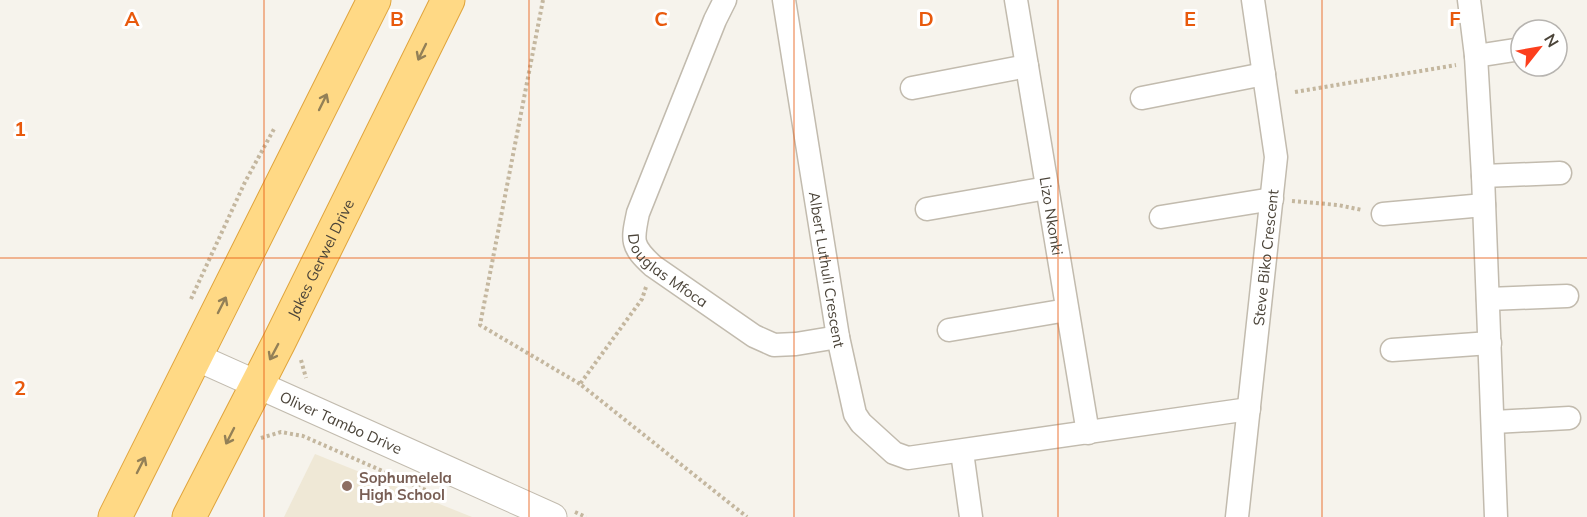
<svg xmlns="http://www.w3.org/2000/svg" width="1587" height="517" font-family="Mulish,sans-serif">
<style>
.education{fill:#efe8d6}
.lines{fill:none;stroke-linecap:round;stroke-linejoin:round}
.minor-casing{stroke:#c2bbae;stroke-width:25}
.tertiary-casing{stroke:#c2bbae;stroke-width:29}
.trunk-casing{stroke:#e0a43c;stroke-width:35}
.path{stroke:#c4b79f;stroke-width:4;stroke-dasharray:3 3;stroke-linecap:butt}
.minor{stroke:#fff;stroke-width:22}
.tertiary{stroke:#fff;stroke-width:27}
.trunk{stroke:#ffd985;stroke-width:33}
.oneway{stroke:#938057}
.grid{fill:none;stroke:#e8590c;stroke-width:1.5;stroke-opacity:0.55}
.education-dot{fill:#8d6e63;stroke:#fff;stroke-width:2}
.labels{text-anchor:middle;dominant-baseline:central;stroke-width:6;stroke-linejoin:round;paint-order:stroke}
.street-label{font-size:15px;fill:#4b4439;stroke:#fff}
.education-label{font-size:15px;font-weight:bold;fill:#785e54;stroke:#fff;text-anchor:start}
.grid-label{font-size:20px;text-anchor:middle;font-weight:bold;fill:#e8590c;stroke:#fff;stroke-width:6;stroke-linejoin:round;paint-order:stroke}
</style>
<rect width="100%" height="100%" fill="#f6f3ec"/>
<path class="education" d="M315,454L472,517H284Z"/>
<g class="lines">
<defs>
<g id="minor">
<path id="s1" d="M725,0L715,20L638,213C632,241 631,246 653,266L754,336L774,345L796,344L838,337"/>
<path id="s2" d="M784,0L838,337L855,414L861,423L894,453L908,458L1249,409"/>
<path id="s3" d="M1016,0L1088,433"/>
<path d="M1469,0L1476,56L1483,176L1496,517"/>
<path d="M1476,56L1521,49"/>
<path d="M912,88L1027,66"/>
<path d="M1142,98L1264,74"/>
<path d="M1483,176L1560,173"/>
<path d="M927,209L1047,188"/>
<path d="M1383,214L1484,205"/>
<path d="M1161,217L1272,199"/>
<path d="M1488,299L1567,296"/>
<path d="M949,330L1067,310"/>
<path d="M1392,350L1490,343"/>
<path d="M1494,422L1569,418"/>
<path d="M962,452L971,517"/>
<path id="s4" d="M1237,517L1276,157L1253,0"/>
</g>
<g id="tertiary">
<path id="s5" d="M196,357L553,517"/>
</g>
<g id="trunk">
<path d="M115,517L374,0"/>
<path id="s6" d="M189,517L279,342L448,0"/>
</g>
</defs>
<use href="#minor" class="minor-casing"/>
<use href="#tertiary" class="tertiary-casing"/>
<use href="#trunk" class="trunk-casing"/>
<path class="path" d="M543,0L480,325L580,384
M1295,92L1456,65
M1292,201L1338,205L1362,210
M646,287L642,299L580,384L747,517
M191,299L245,182L274,129
M301,360L306,378
M261,438L281,432L303,436L446,499
M575,512L586,517"/>
<use href="#minor" class="minor"/>
<use href="#tertiary" class="tertiary"/>
<use href="#trunk" class="trunk"/>
</g>
<defs><path id="oneway-shaft" d="M-6 0H5M1.5-3L5.5 0L1.5 3" fill="none" stroke-width="1.6" stroke-linecap="round" stroke-linejoin="round" transform="scale(1.5)"/></defs>
<g class="oneway">
<use href="#oneway-shaft" transform="translate(422 52) rotate(116)"/>
<use href="#oneway-shaft" transform="translate(323 102) rotate(-64)"/>
<use href="#oneway-shaft" transform="translate(222 305) rotate(-63)"/>
<use href="#oneway-shaft" transform="translate(274 352) rotate(118)"/>
<use href="#oneway-shaft" transform="translate(230 436) rotate(117)"/>
<use href="#oneway-shaft" transform="translate(141 465) rotate(-63)"/>
</g>
<path class="grid" d="M264,0V517M529,0V517M794,0V517M1058,0V517M1322,0V517M0,258H1587"/>
<circle class="education-dot" cx="347" cy="486" r="6"/>
<g class="labels">
<g class="street-label">
<text stroke="none"><textPath href="#s3" startOffset="219">Lizo Nkonki</textPath></text>
<text stroke="none"><textPath href="#s4" startOffset="261">Steve Biko Crescent</textPath></text>
<text stroke="none"><textPath href="#s6" startOffset="290">Jakes Gerwel Drive</textPath></text>
<text stroke="none"><textPath href="#s1" startOffset="303">Douglas Mfoca</textPath></text>
<text stroke="none"><textPath href="#s2" startOffset="273">Albert Luthuli Crescent</textPath></text>
<text stroke="none"><textPath href="#s5" startOffset="159">Oliver Tambo Drive</textPath></text>
</g>
<g class="education-label">
<text x="359" y="477">Sophumelela<tspan x="359" dy="17">High School</tspan></text>
</g>
</g>
<g class="grid-label">
<text x="132" y="26">A</text>
<text x="397" y="26">B</text>
<text x="661" y="26">C</text>
<text x="926" y="26">D</text>
<text x="1190" y="26">E</text>
<text x="1455" y="26">F</text>
<text x="20" y="136">1</text>
<text x="20" y="395">2</text>
</g>
<g transform="translate(1539 48) rotate(59)"><circle r="28" fill="#ffffff" stroke="#b7b4b0" stroke-width="1.5"/>
<path d="M0-4.5L10 22L0 15L-10 22Z" fill="#fc3f1d"/>
<text y="-9" font-size="16" font-weight="bold" text-anchor="middle" fill="#4b4439">N</text>
</g>
</svg>
